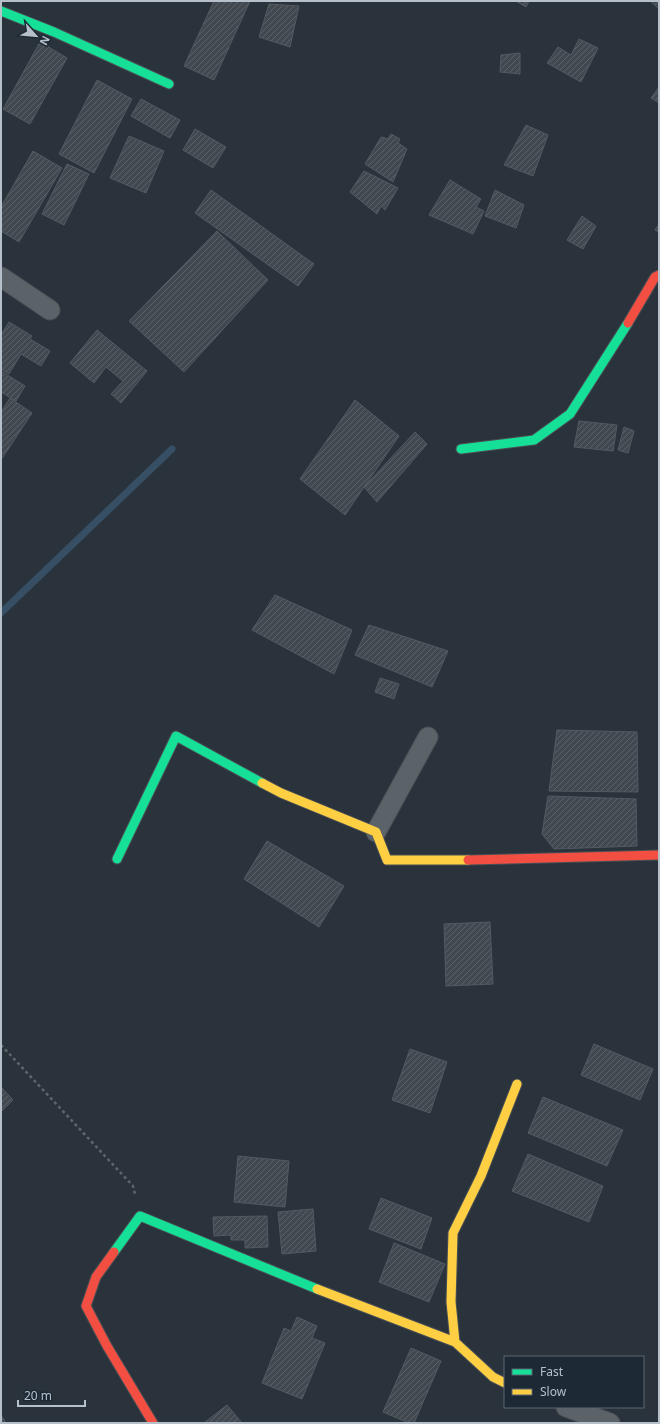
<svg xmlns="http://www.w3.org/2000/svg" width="660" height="1424" font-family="'Noto Sans',sans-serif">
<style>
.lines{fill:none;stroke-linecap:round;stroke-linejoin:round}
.stream{stroke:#364f65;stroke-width:7}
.building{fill:url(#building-hatch);stroke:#525a62}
.street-casing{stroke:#494f55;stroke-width:21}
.fast-casing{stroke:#494f55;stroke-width:11}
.slow-casing{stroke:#494f55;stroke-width:11}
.jam-casing{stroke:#494f55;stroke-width:11}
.path{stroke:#5e656b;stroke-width:2.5;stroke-dasharray:3 3;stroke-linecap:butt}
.street{stroke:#5b6268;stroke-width:19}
.fast{stroke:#16e098;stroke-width:9}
.slow{stroke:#ffcf43;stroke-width:9}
.jam{stroke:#f24e42;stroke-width:9}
</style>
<defs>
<pattern id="building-hatch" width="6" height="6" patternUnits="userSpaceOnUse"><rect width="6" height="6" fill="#41484f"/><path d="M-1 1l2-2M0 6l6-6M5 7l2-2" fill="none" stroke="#5a6167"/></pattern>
</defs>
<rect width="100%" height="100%" fill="#2a333b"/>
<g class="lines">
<path class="stream" d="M1,613L172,449"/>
</g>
<path class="building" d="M214,1H250L214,80L184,66Z
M516,1H529L526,7Z
M650,1H659V9Z
M269,4L299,6L290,47L259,37Z
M579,39L598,48L581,82L547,63L558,47L571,55Z
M40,42L67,58L30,124L3,109Z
M520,53V74L500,72L501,55Z
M97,80L132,99L94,173L59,154Z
M659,87V103L651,98Z
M141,99L180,120L170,138L131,116Z
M526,125L548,135L533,176L504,165Z
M195,129L226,147L213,168L183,150Z
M391,134L400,139L398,143L407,149L393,182L365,164L381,137L388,139Z
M129,136L164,151L146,193L110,178Z
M33,151L62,168L19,242L1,231V207Z
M67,164L89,174L64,225L42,214Z
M364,171L398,188L385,210L381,206L377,214L350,192Z
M450,180L481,199L476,207L484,211L473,234L429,215Z
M211,190L314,264L298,286L195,213Z
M495,190L524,205L516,228L485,216Z
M582,216L596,226L583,249L567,240Z
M659,224V232L655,230Z
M217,231L268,280L184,372L129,321Z
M9,322L32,336L30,339L50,351L41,366L21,354L9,374L1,369V335Z
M97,330L147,371L121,403L111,394L123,381L106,367L94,383L70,363Z
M1,371L25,386L16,401L1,392Z
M10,398L32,413L1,460V412Z
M355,400L399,436L345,515L300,479Z
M579,421L617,425L613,451L574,447Z
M624,427L634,431L628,453L618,450Z
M415,432L427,444L377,502L364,487Z
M275,595L352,630L334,674L252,630Z
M369,625L448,651L432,687L355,655Z
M380,678L399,684L394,699L375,692Z
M557,730L637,732L638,792L549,791Z
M548,796L636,799L637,846L554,849L542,834Z
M267,841L344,886L319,927L244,879Z
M490,922L493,984L446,986L444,924Z
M594,1044L653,1069L640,1100L581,1075Z
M410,1049L447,1062L430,1113L392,1100Z
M1,1087L13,1100L1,1112Z
M543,1097L623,1130L607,1166L528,1133Z
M528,1154L603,1186L589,1222L512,1191Z
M238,1156L289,1161L285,1207L234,1202Z
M381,1198L432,1218L421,1249L369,1229Z
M313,1209L316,1251L282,1254L278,1212Z
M267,1216L268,1247L245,1248V1240H231V1235L214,1236L213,1217Z
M394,1243L445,1264L429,1302L379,1282Z
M297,1317L317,1326L312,1338L325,1343L302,1399L262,1383L284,1328L291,1331Z
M411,1348L441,1361L414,1423H409L383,1412Z
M227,1405L242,1423H204Z
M1,1415L6,1423H1Z"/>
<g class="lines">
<defs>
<path id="street" d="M1,277L50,310
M376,832L428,737
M566,1407L610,1423"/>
<path id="fast" d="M1,11L54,32L169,84
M461,449L534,440L570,414L628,323
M117,859L176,736L262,783
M114,1252L140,1216L317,1289"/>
<path id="slow" d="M262,783L281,793L376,832L387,860H468
M317,1289L455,1342L493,1377L505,1383
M455,1342L451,1302L453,1233L481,1176L517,1084"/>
<path id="jam" d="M628,323L655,277L659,275
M468,860L659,855
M114,1252L96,1277L86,1306L107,1346L153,1423"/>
</defs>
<use href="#street" class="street-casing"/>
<use href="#fast" class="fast-casing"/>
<use href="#slow" class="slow-casing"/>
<use href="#jam" class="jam-casing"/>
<path class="path" d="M1,1045L133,1186L135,1194"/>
<use href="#street" class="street"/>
<use href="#fast" class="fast"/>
<use href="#slow" class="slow"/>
<use href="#jam" class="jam"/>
</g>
<rect width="660" height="1424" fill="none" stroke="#b5c0cb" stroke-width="4"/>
<rect x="504" y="1356" width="140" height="52" fill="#1d2a36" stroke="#5a6672"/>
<rect x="512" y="1369" width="20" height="6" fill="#16e098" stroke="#5a6672"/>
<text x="540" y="1376" font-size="12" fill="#b5c0cb">Fast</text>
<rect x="512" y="1389" width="20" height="6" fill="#ffcf43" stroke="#5a6672"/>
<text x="540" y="1396" font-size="12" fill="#b5c0cb">Slow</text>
<g transform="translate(36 36) rotate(117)" stroke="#1d2a36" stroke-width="3" paint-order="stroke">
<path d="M0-3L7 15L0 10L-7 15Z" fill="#b5c0cb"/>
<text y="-6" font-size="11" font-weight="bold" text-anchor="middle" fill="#b5c0cb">N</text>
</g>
<path d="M18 1400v6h67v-6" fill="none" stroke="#b5c0cb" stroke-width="2"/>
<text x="24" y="1400" font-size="12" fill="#b5c0cb" stroke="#1d2a36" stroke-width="3" paint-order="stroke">20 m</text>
</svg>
